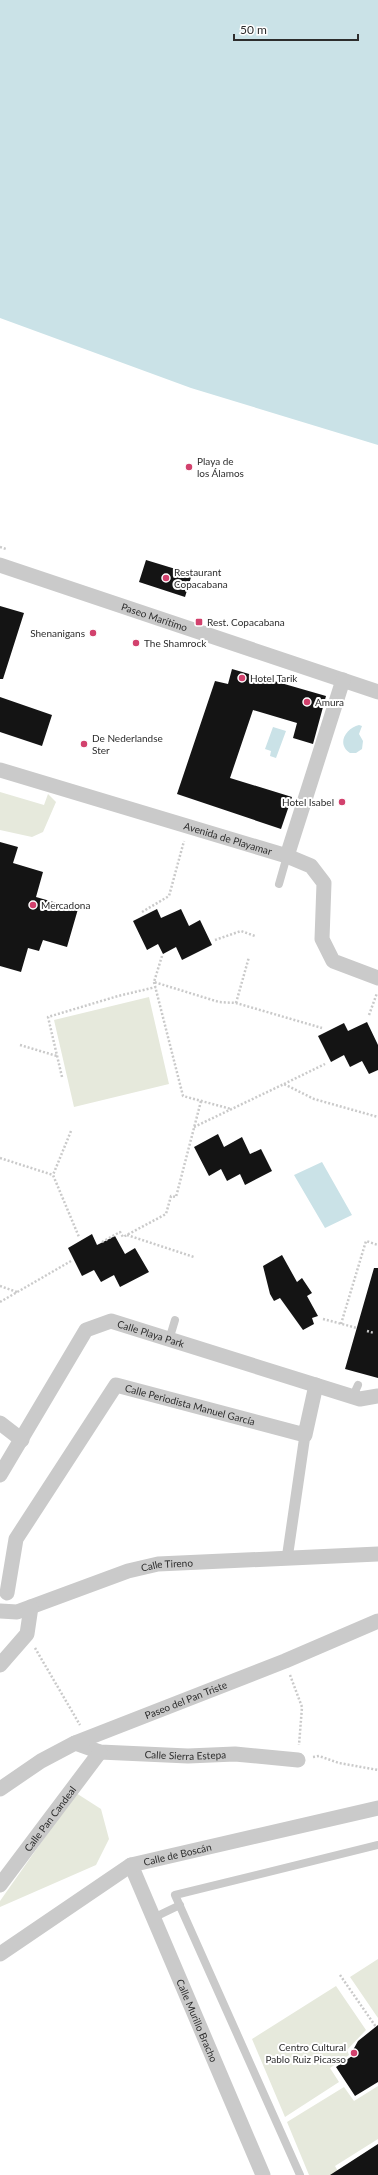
<svg xmlns="http://www.w3.org/2000/svg" width="378" height="2175" font-family="Lato,sans-serif">
<style>
.green{fill:#e6e9dc}
.water{fill:#cae2e7}
.building{fill:#141414}
.lines{fill:none;stroke-linecap:round;stroke-linejoin:round}
.path{stroke:#cacaca;stroke-width:2.5;stroke-dasharray:2 2;stroke-linecap:butt}
.service{stroke:#cacaca;stroke-width:8}
.pedestrian{stroke:#cacaca;stroke-width:11}
.minor{stroke:#cacaca;stroke-width:15}
.poi-dot{fill:#d2416d;stroke:#fff;stroke-width:1.5}
.labels{text-anchor:middle;dominant-baseline:central;stroke-width:4;stroke-linejoin:round;paint-order:stroke}
.poi-label{font-size:10px;fill:#2d2d2d;stroke:#fff;text-anchor:start}
.street-label{font-size:10px;fill:#2d2d2d;stroke:#fff}
</style>
<rect width="100%" height="100%" fill="#fff"/>
<path class="green" d="M0,792L44,805L48,794L56,802L43,832L32,837L0,830Z
M149,997L169,1084L74,1107L54,1020Z
M76,1793L101,1809L109,1839L96,1865L0,1907V1901Z
M378,1959V2018L350,1977Z
M336,1986L366,2030L347,2050L349,2055L330,2068L339,2082L285,2117L252,2039Z
M378,2086V2139L335,2166L340,2175H309L287,2122L344,2087L354,2101Z"/>
<path class="water" d="M0,0H378V445L191,388L0,318Z
M359,725L362,726L359,734L363,741L362,749L356,753H350C336,744 346,728 359,725Z
M273,727L286,731L276,758L270,756L271,751L265,749Z
M322,1162L352,1215L325,1228L294,1175Z"/>
<path class="building" d="M146,560L192,574L185,597L139,582Z
M0,606L24,613L3,679H0Z
M232,669L326,696L313,744L293,738L297,723L253,710L230,778L292,797L281,829L177,794L215,681L228,684Z
M0,697L52,715L42,746L0,732Z
M0,842L18,847L13,863L43,872L36,897L78,909L67,947L43,940L39,951L28,948L21,972L0,966Z
M157,909L161,918L181,909L189,926L200,920L212,945L182,960L176,947L163,954L158,944L147,950L133,921Z
M367,1022L378,1045V1070L369,1074L362,1061L350,1067L344,1055L331,1062L318,1036L344,1023L348,1031Z
M218,1134L224,1147L242,1137L250,1154L261,1149L272,1171L245,1185L240,1174L227,1181L221,1169L209,1176L194,1147Z
M92,1234L97,1245L115,1236L125,1254L135,1248L149,1272L120,1287L114,1275L101,1282L94,1270L82,1276L68,1248Z
M282,1255L297,1282L302,1278L312,1293L307,1296L318,1316L312,1318L314,1324L303,1330L280,1298L274,1301L270,1294L263,1266Z
M374,1268H378V1378L345,1369Z
M378,2025V2082L355,2096L336,2067L355,2054L353,2050L358,2041Z
M378,2144V2175H330Z"/>
<g class="lines">
<path class="path" d="M0,547L6,549
M142,912L169,896L184,841
M215,940L241,931L255,936
M162,956L154,982L219,1002L236,1003L322,1028
M154,982L183,1096L231,1109
M236,1003L249,957
M369,1015L377,993
M20,1045L57,1056
M62,1077L48,1017L118,996L156,987
M284,1084L325,1064
M194,1127L284,1084L314,1099L378,1117
M71,1131L53,1175L79,1237
M0,1158L53,1175
M127,1235L194,1257
M102,1242L120,1232L123,1237L166,1214L171,1196L176,1197L201,1101
M0,1286L17,1292
M0,1302L71,1261
M323,1319L357,1328
M341,1324L366,1241L378,1245
M367,1331L374,1333
M35,1648L80,1725
M290,1675L302,1707L299,1745
M313,1757L319,1756L339,1763L378,1770
M340,1975L376,2027"/>
<path class="service" d="M279,884L287,856
M169,1340L175,1320
M353,1396L358,1385
M153,1918L180,1905
M300,2175L175,1895L378,1845"/>
<path class="pedestrian" d="M287,1559L305,1435"/>
<g class="minor">
<path id="s1" d="M0,565L378,692"/>
<path id="s2" d="M0,770L287,856L311,866L324,883L322,939L333,961L378,978"/>
<path d="M287,856L343,680"/>
<path d="M0,1423L22,1440"/>
<path id="s3" d="M0,1475L86,1330L111,1321L360,1399L378,1396"/>
<path id="s4" d="M7,1593L16,1539L116,1385L305,1435L316,1385"/>
<path id="s5" d="M0,1611L17,1612L128,1571L158,1564L378,1554"/>
<path d="M0,1665L27,1634L31,1607"/>
<path id="s6" d="M75,1743L100,1752L188,1756L235,1754L298,1760"/>
<path id="s7" d="M0,1789L41,1761L75,1743L285,1661L378,1621"/>
<path id="s8" d="M131,1865L263,2175"/>
<path id="s9" d="M0,1885L100,1752"/>
<path id="s10" d="M0,1954L131,1865L378,1808"/>
</g>
</g>
<g class="poi-dot">
<circle cx="189" cy="467" r="4"/>
<circle cx="166" cy="578" r="4"/>
<rect x="195" y="618" width="8" height="8" rx="2"/>
<circle cx="93" cy="633" r="4"/>
<circle cx="136" cy="643" r="4"/>
<circle cx="242" cy="678" r="4"/>
<circle cx="307" cy="702" r="4"/>
<circle cx="84" cy="744" r="4"/>
<circle cx="342" cy="802" r="4"/>
<circle cx="33" cy="905" r="4"/>
<circle cx="354" cy="2053" r="4"/>
</g>
<g class="labels">
<g class="poi-label">
<text x="197" y="461">Playa de<tspan x="197" dy="12">los Álamos</tspan></text>
<text x="174" y="572">Restaurant<tspan x="174" dy="12">Copacabana</tspan></text>
<text x="207" y="622">Rest. Copacabana</text>
<text x="85" y="633" text-anchor="end">Shenanigans</text>
<text x="144" y="643">The Shamrock</text>
<text x="250" y="678">Hotel Tarik</text>
<text x="315" y="702">Amura</text>
<text x="92" y="738">De Nederlandse<tspan x="92" dy="12">Ster</tspan></text>
<text x="334" y="802" text-anchor="end">Hotel Isabel</text>
<text x="41" y="905">Mercadona</text>
<text x="346" y="2047" text-anchor="end">Centro Cultural<tspan x="346" dy="12">Pablo Ruiz Picasso</tspan></text>
</g>
<g class="street-label">
<text stroke="none"><textPath href="#s1" startOffset="163">Paseo Marítimo</textPath></text>
<text stroke="none"><textPath href="#s2" startOffset="238">Avenida de Playamar</textPath></text>
<text stroke="none"><textPath href="#s3" startOffset="237">Calle Playa Park</textPath></text>
<text stroke="none"><textPath href="#s4" startOffset="315">Calle Periodista Manuel García</textPath></text>
<text stroke="none"><textPath href="#s5" startOffset="175">Calle Tireno</textPath></text>
<text stroke="none"><textPath href="#s7" startOffset="207">Paseo del Pan Triste</textPath></text>
<text stroke="none"><textPath href="#s6" startOffset="112">Calle Sierra Estepa</textPath></text>
<text stroke="none"><textPath href="#s9" startOffset="83">Calle Pan Candeal</textPath></text>
<text stroke="none"><textPath href="#s10" startOffset="206">Calle de Boscán</textPath></text>
<text stroke="none"><textPath href="#s8" startOffset="169">Calle Murillo Bracho</textPath></text>
</g>
</g>
<path d="M234 34v6h124v-6" fill="none" stroke="#2d2d2d" stroke-width="2"/>
<text x="240" y="34" font-size="12" fill="#2d2d2d" stroke="#ffffff" stroke-width="3" paint-order="stroke">50 m</text>
</svg>
